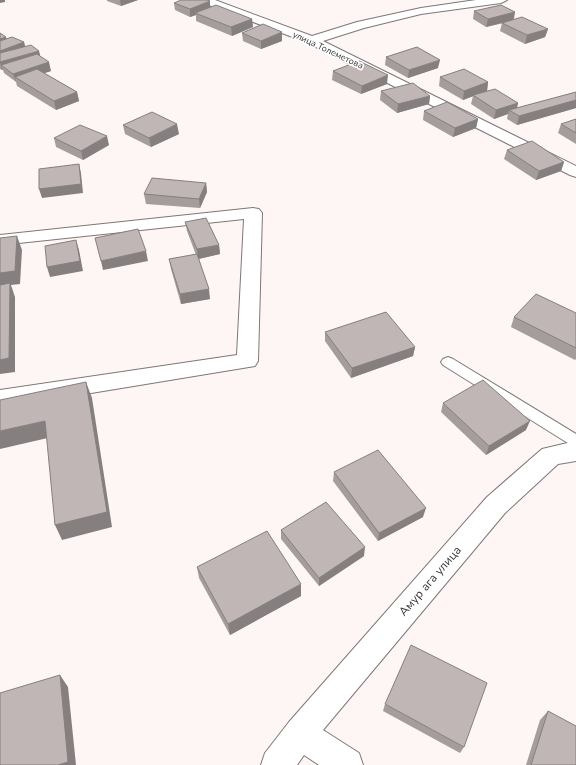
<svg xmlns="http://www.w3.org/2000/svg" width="576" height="765" font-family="'Nunito Sans',sans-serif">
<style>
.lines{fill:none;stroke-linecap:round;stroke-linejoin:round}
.lane-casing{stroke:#7f7775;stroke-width:2}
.street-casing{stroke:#7f7775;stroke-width:2}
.lane{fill:#fff;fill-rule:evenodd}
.street{fill:#fff;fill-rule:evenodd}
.wall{fill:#a49d9c}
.shaded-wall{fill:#867f7f}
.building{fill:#bfb6b5;stroke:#867f7f}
.labels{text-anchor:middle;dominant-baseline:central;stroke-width:3.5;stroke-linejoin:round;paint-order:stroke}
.far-street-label{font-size:9px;fill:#3b3737;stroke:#fff}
.near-street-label{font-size:12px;fill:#3b3737;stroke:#fff}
</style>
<rect width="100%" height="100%" fill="#fef6f5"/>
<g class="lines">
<defs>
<path id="lane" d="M448,357L453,359L576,434V447L571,445L443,365L441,362L443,359Z"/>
<path id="street" d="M199,0H215L312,36L357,22L421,8L476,0H507L501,3L421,14L364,28L323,41L576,166V177L570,175L308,43L201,2Z
M253,208L259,209L262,213L258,361L255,366L0,408V390L237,355L244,219L0,245V235Z
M576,441V461L558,464L505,513L323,730L359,753L363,765H319L304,755L297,765H261L265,753L289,722L487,497L542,449Z"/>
</defs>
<use href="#lane" class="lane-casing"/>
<use href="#street" class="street-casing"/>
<use href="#lane" class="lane"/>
<use href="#street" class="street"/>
</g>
<path class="wall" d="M107,0H138L121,6L107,1Z
M174,3L210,8L252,19L253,27L232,36L196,21V15L190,17L175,10Z
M474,11L515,12L514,20L548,29L545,37L525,44L500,31L502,23H504L486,27L473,19Z
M0,33L6,37V39L24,42L25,46L39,51L40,56L51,71L44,73L77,92L79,101L56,110L17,86L16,82L4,73L3,70H2L0,69Z
M242,33L282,41L261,49L243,41Z
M386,57L438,68L408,78L385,65Z
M333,71L387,84L361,94L332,80Z
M440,77L488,82L487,91L480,93L518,103L517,108L576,92V108L517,125L507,119L508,114L494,119L471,104L473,96L463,100L439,86Z
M381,91L430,96L429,104L397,113L380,100Z
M424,111L478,119L476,128L453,137L423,120Z
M576,119V144L558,133L561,124Z
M123,125L179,134L151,147L125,134Z
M54,138L109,145L83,160L56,147Z
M507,150L564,162L561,171L536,180L504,159Z
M206,183L207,192L200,208L146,204L144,194Z
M185,222L219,245L220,254L199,259L210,299L181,304L171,269L169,259L196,255L187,231Z
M576,313V359L575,360L511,327L514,317Z
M325,332L415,347L413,356L351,378L325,341Z
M443,403L526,430L486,455L441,412Z
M334,472L423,517L378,541L333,481Z
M281,530L364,556L319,586L281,539Z
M197,567L301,596L230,635L199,578Z
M385,704L464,747L460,753L383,711Z
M548,711L576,765H526L540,720Z"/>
<path class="shaded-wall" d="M0,0H5V2L0,3Z
M120,0H138L121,6Z
M210,1V9L195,13L196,15L190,17V9Z
M515,12L513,20L486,27L488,19Z
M252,19L253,27L232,36L231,27Z
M548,29L545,37L525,44L527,35Z
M282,32V41L261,49V41Z
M6,37L8,45L0,48V39Z
M24,42L26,51L0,60V51Z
M39,51L41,60L1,65L3,70H2L0,62Z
M440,60L438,68L408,78L409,70Z
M49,62L51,71L21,81L15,77L16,82L13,74Z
M388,75L387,84L361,94L362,86Z
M488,82L487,91L463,100L464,91Z
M77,92L79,101L56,110L54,101Z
M430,96L429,104L397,113L398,104Z
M576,100V108L517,125L519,116Z
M518,103L516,111L509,110L508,114L494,119L496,110Z
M478,119L476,128L453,137L455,128Z
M177,124L179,134L151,147L149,138Z
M107,136L109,145L83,160L81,151Z
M564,162L561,171L536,180L539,171Z
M79,164L81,173L83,193L42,198L39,189Z
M206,183L207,192L200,208L199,199Z
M17,236L22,250L20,284L11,285L15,297V372L0,374V273Z
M76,240L79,250L83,271L50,277L47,267Z
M219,245L220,254L198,259L197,249Z
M146,251L148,261L103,270L101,261Z
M209,289L210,299L181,304L180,294Z
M415,347L413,356L351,378L352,368Z
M86,382L92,398L112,527L62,540L55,525Z
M45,421L52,437L0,449V431Z
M530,421L526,430L486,455L489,446Z
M426,508L423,517L378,541L379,533Z
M365,547L364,556L319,586V578Z
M301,584V596L230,635L228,624Z
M60,675L68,687L76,765H58Z"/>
<path class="building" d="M181,0H207L210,1L190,9L174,3Z
M216,5L252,19L231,27L195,13Z
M501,5L515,12L488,19L474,11Z
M522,17L548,29L527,35L502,23Z
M263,24L282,32L261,41L242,33Z
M0,33L6,37L0,39Z
M12,37L24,42L0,51V41Z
M31,45L39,51L0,62V53Z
M417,47L440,60L409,70L386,57Z
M37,54L49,62L13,74L1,65Z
M359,61L388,75L362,86L333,71Z
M37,69L77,92L54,101L15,77Z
M464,69L488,82L464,91L440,77Z
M413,83L430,96L398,104L381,91Z
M495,89L518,103L496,110L473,95Z
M576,92V100L519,116L509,110Z
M447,102L478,119L455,128L424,111Z
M152,112L177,124L149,138L123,125Z
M576,119V133L561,124Z
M80,125L107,136L81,151L54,138Z
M532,141L564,162L539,171L507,150Z
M79,164L81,184L39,189V169Z
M152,178L206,183L199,199L144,194Z
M206,218L219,245L197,249L185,222Z
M138,229L146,251L101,261L95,238Z
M17,236L15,271L0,273V238Z
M76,240L80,261L47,267L45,246Z
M197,254L209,289L180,294L169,259Z
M10,283L9,358L0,360V285Z
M536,294L576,313V348L514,317Z
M386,312L415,347L352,368L325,332Z
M483,380L530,421L489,446L443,403Z
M86,382L107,512L55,525L45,421L0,431V400Z
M378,450L426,508L379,533L334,472Z
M326,502L365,547L319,578L281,530Z
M267,531L301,584L228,624L197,567Z
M411,645L487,683L464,747L385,704Z
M60,675L68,762L58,765H0V693Z
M548,711L576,726V765H531Z"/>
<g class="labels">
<g class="far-street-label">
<text transform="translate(328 50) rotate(25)">улица Толеметова</text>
</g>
<g class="near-street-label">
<text transform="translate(430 581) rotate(-49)">Амур ага улица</text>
</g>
</g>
</svg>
